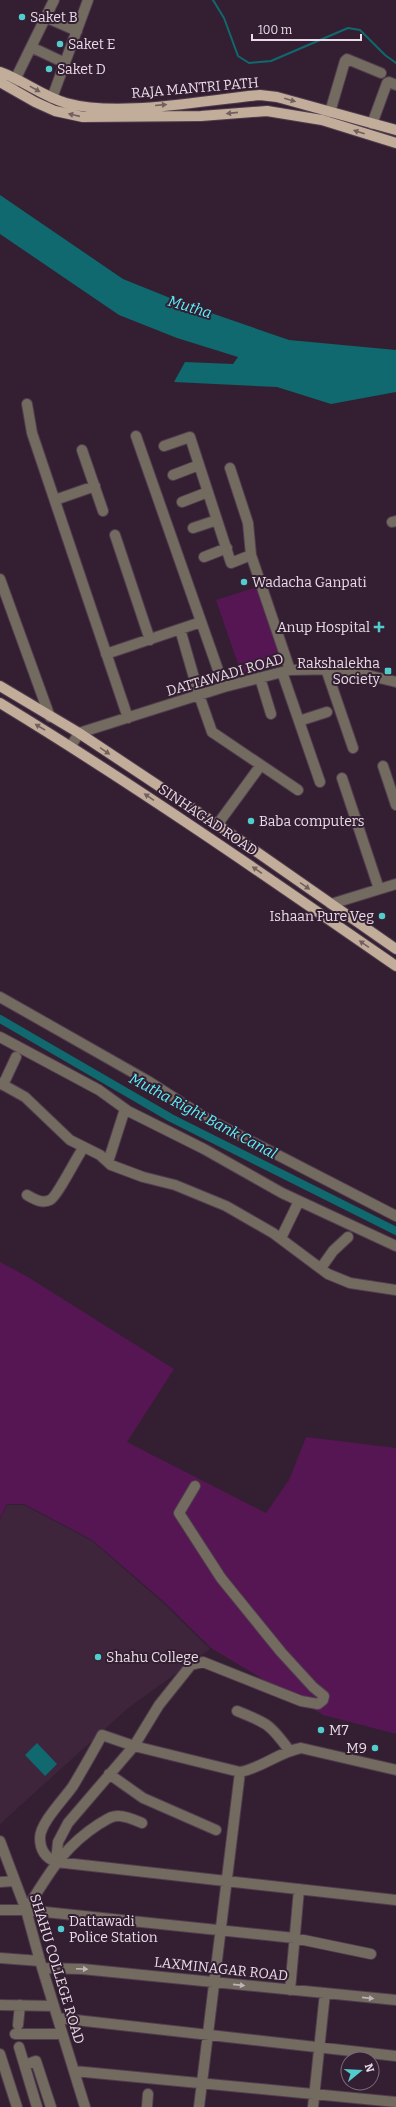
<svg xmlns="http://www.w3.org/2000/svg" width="396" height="2107" font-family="Bitter,serif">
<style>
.built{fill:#3e253c}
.green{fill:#551653}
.water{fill:#0f696f}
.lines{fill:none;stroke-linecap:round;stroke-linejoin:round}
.stream{stroke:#0f696f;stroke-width:2}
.canal{stroke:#0f696f;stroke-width:8}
.minor-casing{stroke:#503d4e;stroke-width:12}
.major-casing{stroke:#503d4e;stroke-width:12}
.minor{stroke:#736a60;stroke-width:10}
.major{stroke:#c1ad99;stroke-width:10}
.oneway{fill:#735f60}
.oneway2{fill:#c0b3b8}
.poi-dot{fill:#52cdce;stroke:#331f31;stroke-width:1.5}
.labels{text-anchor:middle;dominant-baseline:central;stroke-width:4;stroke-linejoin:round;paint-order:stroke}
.poi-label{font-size:14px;fill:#e9dbe7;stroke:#331f31;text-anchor:start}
.street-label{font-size:14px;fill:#e9dbe7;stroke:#331f31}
.water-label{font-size:15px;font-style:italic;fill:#5cf4fe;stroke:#331f31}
</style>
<rect width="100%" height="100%" fill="#331f31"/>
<path class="built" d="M7,1505H24L92,1541L162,1602L210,1649L128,1708L0,1824V1520Z"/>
<path class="green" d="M257,587L283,663L241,673L216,600Z
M0,1262L28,1277L174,1369L127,1442L266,1513L289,1480L306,1437L396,1448V1734L323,1715L211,1648L163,1601L92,1540L24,1504H7L0,1518Z"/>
<path class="water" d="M0,195L123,279L185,304L289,340L396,350V392L331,404L277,387L174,382L185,362L233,364L238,357L177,338L119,315L0,234Z
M37,1743L57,1764L45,1776L25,1755Z"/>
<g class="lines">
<path class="stream" d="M213,0L224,18L238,56L249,63L271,61L348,28L360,30L385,55L396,63"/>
<path class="canal" d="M0,1019L171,1118L396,1231"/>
<defs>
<path id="minor" d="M45,17L77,31
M31,47L65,63
M12,86L54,0
M52,98L88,0
M330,112L345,61L347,59L381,73
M372,124L387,83L389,82L396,85
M27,404L32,433L128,718
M136,436L224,687
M164,446L190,437L231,563L251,555
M82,450L103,511
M230,468L248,523L251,555L290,670
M173,475L199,465
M55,500L95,486
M182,502L208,492
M392,522L396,521
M193,528L217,520
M115,535L150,640
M204,557L227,548
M0,579L50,717
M180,629L199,695L212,732L298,790
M106,654L201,622
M326,669L353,748
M282,672L320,782
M260,678L271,714
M299,721L327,712
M71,746L79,733L224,687L290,670L342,669L396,682
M383,766L396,805
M342,778L379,889
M217,825L261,765
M331,904L396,884
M0,997L148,1081L204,1117L396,1216
M0,1037L99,1090L128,1111L204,1149L282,1193L396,1246
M0,1083L25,1097L70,1140L100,1155L111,1165L143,1177L175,1185L226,1206L273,1233L328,1274L350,1283L396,1290
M3,1085L16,1057
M108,1162L125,1109
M27,1195C34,1199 42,1204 50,1200C57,1197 77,1156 84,1147
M281,1238L299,1201
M321,1268L333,1251L348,1237
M195,1486L179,1513L221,1578L281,1652L313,1687L324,1696L323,1700L318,1704L301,1701L203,1662L191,1665L159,1705L134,1746L240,1772C262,1768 279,1752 301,1748L396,1770
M237,1711C267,1723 270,1724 289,1750
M109,1774L143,1798L216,1830
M0,1841L26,1910L40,1961L85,2107
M56,1862L58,1842L68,1823L134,1746L102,1735C93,1752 83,1769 73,1786C64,1799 40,1823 40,1838C40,1850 46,1858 56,1862L396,1900
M0,1882L14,1881
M0,1910H26L294,1938L371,1954
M26,1910C49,1874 62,1848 99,1824C105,1821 111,1815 119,1816C126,1816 135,1820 142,1823
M0,1958L40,1961
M43,1968L82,1969L396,2000
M290,1990L299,1889
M0,2005L54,2006
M58,2018L396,2056
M18,2025L20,2005
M15,2034H62
M19,2047L37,2107
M0,2054L17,2107
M25,2065L36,2061L51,2107
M74,2071L396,2102
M147,2107L148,2094
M199,2107L240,1772
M313,2107L325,1993"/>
<path id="major" d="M0,72C23,80 42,96 66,103C120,118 203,100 260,95L277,97L396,130
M0,82L35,102L55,111L83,117L201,116L267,111L322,120L396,143
M0,686L79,733L231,834L396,949
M0,703C135,785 266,876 396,966"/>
</defs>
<use href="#minor" class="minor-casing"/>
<use href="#major" class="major-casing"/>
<use href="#minor" class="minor"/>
<use href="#major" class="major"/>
</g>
<defs><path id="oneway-solid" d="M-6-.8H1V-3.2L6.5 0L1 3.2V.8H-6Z"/></defs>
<g class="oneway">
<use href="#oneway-solid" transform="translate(35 89) rotate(29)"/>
<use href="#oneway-solid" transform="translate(290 100) rotate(16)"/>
<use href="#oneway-solid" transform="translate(161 105) rotate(-5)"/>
<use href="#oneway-solid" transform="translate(232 113) rotate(174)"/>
<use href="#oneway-solid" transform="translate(74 115) rotate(-167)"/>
<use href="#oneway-solid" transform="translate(359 132) rotate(-162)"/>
<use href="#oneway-solid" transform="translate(40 727) rotate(-149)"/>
<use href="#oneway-solid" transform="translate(105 751) rotate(34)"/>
<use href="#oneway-solid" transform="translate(149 797) rotate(-146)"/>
<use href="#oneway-solid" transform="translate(257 870) rotate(-145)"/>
<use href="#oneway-solid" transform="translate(305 886) rotate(35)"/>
<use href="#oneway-solid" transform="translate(364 944) rotate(-145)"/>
</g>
<g class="oneway2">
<use href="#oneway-solid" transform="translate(82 1969) rotate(3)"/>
<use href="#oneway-solid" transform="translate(239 1985) rotate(6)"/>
<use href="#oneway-solid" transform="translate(368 1998) rotate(6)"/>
</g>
<g class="poi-dot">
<circle cx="22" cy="17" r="4"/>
<circle cx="60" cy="44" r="4"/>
<circle cx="49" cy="69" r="4"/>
<circle cx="244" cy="582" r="4"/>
<path d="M377 621h4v4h4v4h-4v4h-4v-4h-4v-4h4z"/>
<rect x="384" y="667" width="8" height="8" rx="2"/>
<circle cx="251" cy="821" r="4"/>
<circle cx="382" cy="916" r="4"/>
<circle cx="98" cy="1657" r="4"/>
<circle cx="321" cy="1730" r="4"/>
<circle cx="375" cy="1748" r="4"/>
<circle cx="61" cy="1929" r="4"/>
</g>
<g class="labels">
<g class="poi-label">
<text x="30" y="17">Saket B</text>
<text x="68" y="44">Saket E</text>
<text x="57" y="69">Saket D</text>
<text x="252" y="582">Wadacha Ganpati</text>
<text x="370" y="627" text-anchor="end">Anup Hospital</text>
<text x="380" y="663" text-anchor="end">Rakshalekha<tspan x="380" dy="16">Society</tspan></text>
<text x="259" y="821">Baba computers</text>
<text x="374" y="916" text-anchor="end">Ishaan Pure Veg</text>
<text x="106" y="1657">Shahu College</text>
<text x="329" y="1730">M7</text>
<text x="367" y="1748" text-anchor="end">M9</text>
<text x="69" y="1921">Dattawadi<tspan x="69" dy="16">Police Station</tspan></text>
</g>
<g class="street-label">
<text transform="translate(195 88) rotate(-5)">RAJA MANTRI PATH</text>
<text transform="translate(225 675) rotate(-16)">DATTAWADI ROAD</text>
<text transform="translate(208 820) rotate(34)">SINHAGAD ROAD</text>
<text transform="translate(57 1969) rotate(73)">SHAHU COLLEGE ROAD</text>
<text transform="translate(221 1969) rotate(6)">LAXMINAGAR ROAD</text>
</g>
<g class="water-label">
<text transform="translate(190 307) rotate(17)">Mutha</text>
<text transform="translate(203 1116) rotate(28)">Mutha Right Bank Canal</text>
</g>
</g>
<g transform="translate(360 2071) rotate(72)"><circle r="19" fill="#331f31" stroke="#7c6a7a"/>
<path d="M0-3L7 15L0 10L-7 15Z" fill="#52cdce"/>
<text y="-6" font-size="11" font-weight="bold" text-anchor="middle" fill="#e9dbe7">N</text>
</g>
<path d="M252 34v6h109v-6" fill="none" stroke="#e9dbe7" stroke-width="2"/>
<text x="258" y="34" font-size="12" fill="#e9dbe7" stroke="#331f31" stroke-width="3" paint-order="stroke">100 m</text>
</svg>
